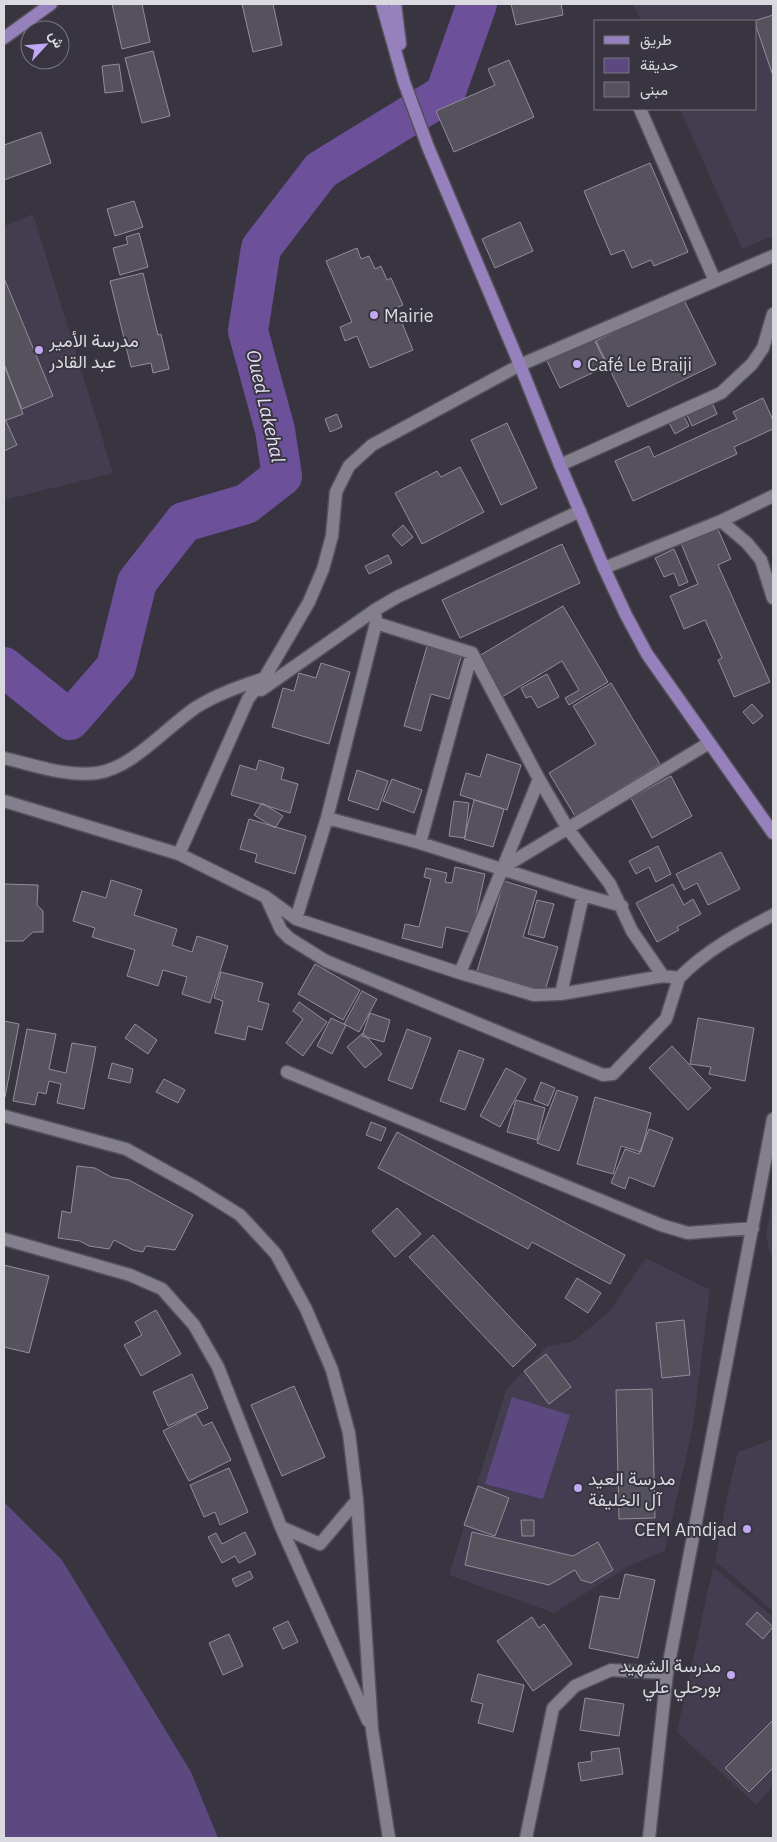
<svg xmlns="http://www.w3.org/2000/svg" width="777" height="1842" font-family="'IBM Plex Sans',Vazirmatn,sans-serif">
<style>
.built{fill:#433d4f}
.green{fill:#5c497f}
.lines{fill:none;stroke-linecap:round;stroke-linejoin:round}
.river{stroke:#6c519a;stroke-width:40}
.building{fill:#55515d;stroke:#918d9a}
.minor-casing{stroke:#54515b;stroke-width:15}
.major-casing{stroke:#54515b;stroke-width:15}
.minor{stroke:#837f8c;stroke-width:12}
.major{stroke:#9681bd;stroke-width:12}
.poi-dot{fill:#c1a8f3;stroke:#383540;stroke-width:2}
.labels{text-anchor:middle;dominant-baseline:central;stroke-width:4;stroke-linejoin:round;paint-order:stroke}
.poi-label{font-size:18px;fill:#dbd9e0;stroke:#383540;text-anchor:start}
.water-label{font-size:19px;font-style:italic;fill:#e5dff4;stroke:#383540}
</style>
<rect width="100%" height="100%" fill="#383540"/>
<path class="built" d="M633,4H773V236L742,249L680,109H756V21H641Z
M33,214L113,473L4,500V226Z
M773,1192V1264L766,1236Z
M646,1258L710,1290L693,1426L665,1551L627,1567L554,1613L449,1575L506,1390L547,1346L572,1342L608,1313Z
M773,1439V1611L715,1561L727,1497L738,1452Z
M713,1567L773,1617V1786L756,1805L677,1732Z"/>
<path class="green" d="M512,1397L570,1415L543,1499L485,1484Z
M4,1502L62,1560L191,1772L218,1838H4Z"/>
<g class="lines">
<path class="river" d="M4,667L70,720L116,667L137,582L184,522L246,504L282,476L275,430L248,331L261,248L321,170L445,94L477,4"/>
</g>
<path class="building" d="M112,4H142L150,42L122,49Z
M242,4H273L282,45L253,52Z
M511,4H561L563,15L516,25Z
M773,15V76L756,26V21H754Z
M153,51L170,116L142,123L125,58Z
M509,60L534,117L454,152L436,111L495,85L488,69Z
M119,64L123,91L105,93L102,66Z
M41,132L51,163L4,180V145Z
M650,163L688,252L654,266L651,260L632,268L624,250L611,255L584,191Z
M134,201L143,227L115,236L107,209Z
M520,222L533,251L495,268L482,239Z
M139,233L148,267L120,275L113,248L128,244L126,237Z
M357,248L361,259L369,256L375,269L381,266L387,280L391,278L403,305L396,308L413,350L370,368L357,336L345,341L340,327L352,322L326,261Z
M143,273L158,335L161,334L169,369L153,373L151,363L131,367L110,281Z
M4,278L53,396L22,409L4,366Z
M683,298L716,364L628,407L596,341Z
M594,339L607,366L560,388L547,361Z
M4,366H5L23,414L4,421Z
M763,398L773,420V429L734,447L737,454L633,501L615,461L649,446L654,457L737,419L733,412Z
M712,402L717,414L692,426L686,413Z
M681,411L689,426L675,434L667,419Z
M337,414L342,427L330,432L325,419Z
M4,419H5L17,445L4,451Z
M507,423L537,488L501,505L471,440Z
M460,467L484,512L422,544L395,493L437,471L441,477Z
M403,525L413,537L402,546L392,535Z
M716,525L731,559L718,565L770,682L734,697L718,660L722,658L705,620L684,629L670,596L698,584L680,541Z
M562,544L580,583L460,638L442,600Z
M674,549L688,582L679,586L674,573L664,577L655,558Z
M388,555L392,563L369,574L365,566Z
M563,606L608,682L569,705L565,698L579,690L562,661L502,697L479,656Z
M427,646L461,657L449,699L431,694L421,731L404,726Z
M321,663L350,672L329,744L272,727L283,688L294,691L299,673L316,678Z
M547,674L559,697L538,708L531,696L526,698L521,688Z
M611,683L660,764L575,816L549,773L596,744L573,706Z
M752,704L763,716L753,724L743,712Z
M487,754L521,765L507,810L460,795L466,773L480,777Z
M259,760L284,768L281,779L298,784L290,813L231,795L240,765L256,770Z
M357,770L388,781L378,810L348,800Z
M671,776L692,816L652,838L631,798Z
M392,779L422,790L414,813L383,801Z
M474,800L504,809L493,847L464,839Z
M454,801L469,803L465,838L449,836Z
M262,803L283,816L275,828L254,815Z
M249,819L306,836L295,874L255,862L257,854L240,849Z
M658,846L671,874L656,882L649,867L636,874L629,861Z
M721,852L740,889L708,905L697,883L684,890L676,874Z
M455,867L485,874L472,933L446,927L442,948L402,938L405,924L419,927L431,879L424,877L426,868L447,873L445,882L452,883Z
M111,880L142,890L134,915L177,929L172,945L192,952L197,936L228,946L210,1003L182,994L187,977L163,970L158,986L127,976L135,950L92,937L95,928L73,921L82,891L106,898Z
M504,881L537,891L523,937L558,947L545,991L477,971Z
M4,884L38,885L37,905L43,911V932H33L23,941H4Z
M673,884L684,905L693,899L701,914L677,927L679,930L657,942L636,903Z
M537,900L554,904L544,938L528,934Z
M315,964L360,990L343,1020L298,994Z
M221,972L263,983L258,1001L269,1004L262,1030L248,1026L245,1040L215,1033L223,1001L214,998Z
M362,991L377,999L359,1032L344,1024Z
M299,1002L327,1022L303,1056L286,1043L303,1019L293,1011Z
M370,1013L390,1020L384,1042L362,1036Z
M331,1018L346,1025L332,1054L317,1046Z
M698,1018L754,1028L745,1081L709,1074L711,1067L690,1064Z
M4,1021L19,1024L5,1097L4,1096Z
M135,1024L157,1040L148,1054L125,1038Z
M27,1029L56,1034L49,1069L66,1073L72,1043L96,1047L84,1109L57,1103L61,1084L49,1081L46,1094L38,1092L35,1105L13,1101Z
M407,1029L431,1038L412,1089L388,1080Z
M363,1033L382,1054L365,1068L347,1047Z
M672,1046L711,1088L688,1110L649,1068Z
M459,1050L484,1059L465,1110L440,1101Z
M112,1063L133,1069L130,1083L108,1078Z
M506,1068L526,1079L500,1127L480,1116Z
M164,1079L185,1090L178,1103L156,1092Z
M541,1082L555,1088L548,1106L534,1100Z
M557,1090L578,1097L559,1151L537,1143Z
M595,1097L651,1113L641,1152L621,1146L613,1174L577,1164Z
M516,1100L545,1108L537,1140L507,1132Z
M371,1122L386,1128L381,1141L366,1135Z
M649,1129L673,1138L654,1187L629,1177L625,1189L611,1183L625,1149L639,1154Z
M397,1132L625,1255L610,1284L532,1242L528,1249L378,1168Z
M77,1166L95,1168L111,1177L129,1180L193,1215L175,1250L146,1246L143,1252L133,1250L114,1240L109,1249L89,1246L80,1241L58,1238L62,1211L71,1213Z
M397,1208L421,1234L395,1257L372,1231Z
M433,1235L536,1345L513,1367L409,1257Z
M4,1265L49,1276L29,1353L4,1347Z
M577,1278L601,1293L588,1313L565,1298Z
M156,1310L181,1354L141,1376L124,1345L142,1335L135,1322Z
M684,1320L690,1375L662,1378L656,1323Z
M546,1354L571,1387L549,1404L524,1371Z
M192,1374L208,1408L168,1426L153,1392Z
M294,1386L325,1457L282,1476L251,1405Z
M652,1389L655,1518L619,1519L616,1390Z
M196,1414L203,1426L212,1422L231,1460L189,1481L163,1431Z
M229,1468L248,1512L220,1525L215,1512L204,1517L190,1485Z
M478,1486L509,1498L495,1536L464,1525Z
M521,1520H534V1536H522Z
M245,1532L256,1554L239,1563L235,1556L222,1563L208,1537L216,1533L222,1544Z
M472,1532L573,1556L598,1542L613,1570L591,1583L581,1580L575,1570L549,1585L465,1565Z
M250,1571L253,1578L236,1587L232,1579Z
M625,1574L655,1580L638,1658L589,1648L600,1596L619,1599Z
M757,1612L773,1627L763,1639L746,1624Z
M532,1617L539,1628L544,1624L572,1664L533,1691L497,1641Z
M288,1621L298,1642L283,1649L273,1628Z
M229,1634L243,1666L223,1675L209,1643Z
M478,1674L524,1685L513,1732L478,1723L483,1704L471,1701Z
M585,1698L624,1704L619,1736L580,1730Z
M773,1720V1768L749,1792L725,1768Z
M619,1748L623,1774L581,1781L578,1763L592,1761L591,1752Z"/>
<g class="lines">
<defs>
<path id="minor" d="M640,109L715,281
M560,465L721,393L752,364L763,348L773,314
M721,521L773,496
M604,568L721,521L747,543L761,560L773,598
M375,610L376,623L472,653L539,779L568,829L610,884L632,931L663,976
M261,690L375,610L397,597L580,511
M4,758C34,765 66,777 97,773C132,768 166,728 195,708C217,694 241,686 265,678
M4,801L179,854L266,897L296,919L460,973L534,995L561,994L663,976L679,978C705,951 740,932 773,915
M327,818L420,843L583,895L622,906
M420,843L472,653
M179,854L248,699L265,677L309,602L323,569L332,536L336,492L349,466L372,445L520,365L773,256
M502,868L709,743
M266,897L281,930L289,938L326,961L603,1075L613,1074L666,1019L679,978
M296,919L327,818L376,623
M460,973L539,779
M561,994L583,895
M287,1072L661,1225L688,1233L753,1228
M4,1116L126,1149L195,1187L240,1215L276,1254L306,1309L332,1370L349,1433L357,1500L372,1730L389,1838
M4,1239L130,1275L162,1289L194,1325L218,1367L281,1527L368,1721
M281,1527L320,1544L357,1500
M526,1838L553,1708L575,1686L611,1670L667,1673
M649,1838L667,1673L773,1119"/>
<path id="major" d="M382,4L404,82L428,147L520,365L560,465L604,568L626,615L647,654L773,833
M395,4L400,44
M4,38L51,4"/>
</defs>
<use href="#minor" class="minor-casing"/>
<use href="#major" class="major-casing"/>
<use href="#minor" class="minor"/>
<use href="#major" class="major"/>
</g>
<g class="poi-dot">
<circle cx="374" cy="315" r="5"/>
<circle cx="39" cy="350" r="5"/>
<circle cx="577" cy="364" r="5"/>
<circle cx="578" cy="1488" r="5"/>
<circle cx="747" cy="1529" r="5"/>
<circle cx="731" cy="1675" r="5"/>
</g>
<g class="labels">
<g class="poi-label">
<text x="384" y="315">Mairie</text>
<text x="49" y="340">مدرسة الأمير<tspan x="49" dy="21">عبد القادر</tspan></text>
<text x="587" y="364">Café Le Braiji</text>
<text x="588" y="1478">مدرسة العيد<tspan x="588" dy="21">آل الخليفة</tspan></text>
<text x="737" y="1529" text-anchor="end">CEM Amdjad</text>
<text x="721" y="1665" text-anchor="end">مدرسة الشهيد<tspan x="721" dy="21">بورحلي علي</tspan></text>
</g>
<g class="water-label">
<text transform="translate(266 406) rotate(77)">Oued Lakehal</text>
</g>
</g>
<rect width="777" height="1842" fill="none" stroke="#dbd9e0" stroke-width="10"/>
<rect x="594" y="20" width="162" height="90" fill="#383540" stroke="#797780"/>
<rect x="604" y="36" width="25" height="8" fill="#9681bd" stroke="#797780"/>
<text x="640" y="45" font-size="15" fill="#dbd9e0">طريق</text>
<rect x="604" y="58" width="25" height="15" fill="#5c497f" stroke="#797780"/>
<text x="640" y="70" font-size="15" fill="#dbd9e0">حديقة</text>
<rect x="604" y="82" width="25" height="15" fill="#55515d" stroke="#797780"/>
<text x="640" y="95" font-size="15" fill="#dbd9e0">مبنى</text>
<g transform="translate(45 45) rotate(64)"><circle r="24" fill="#383540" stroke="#797780"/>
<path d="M0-4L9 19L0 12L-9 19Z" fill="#c1a8f3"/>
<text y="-8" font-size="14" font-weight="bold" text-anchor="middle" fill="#dbd9e0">ش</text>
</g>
</svg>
